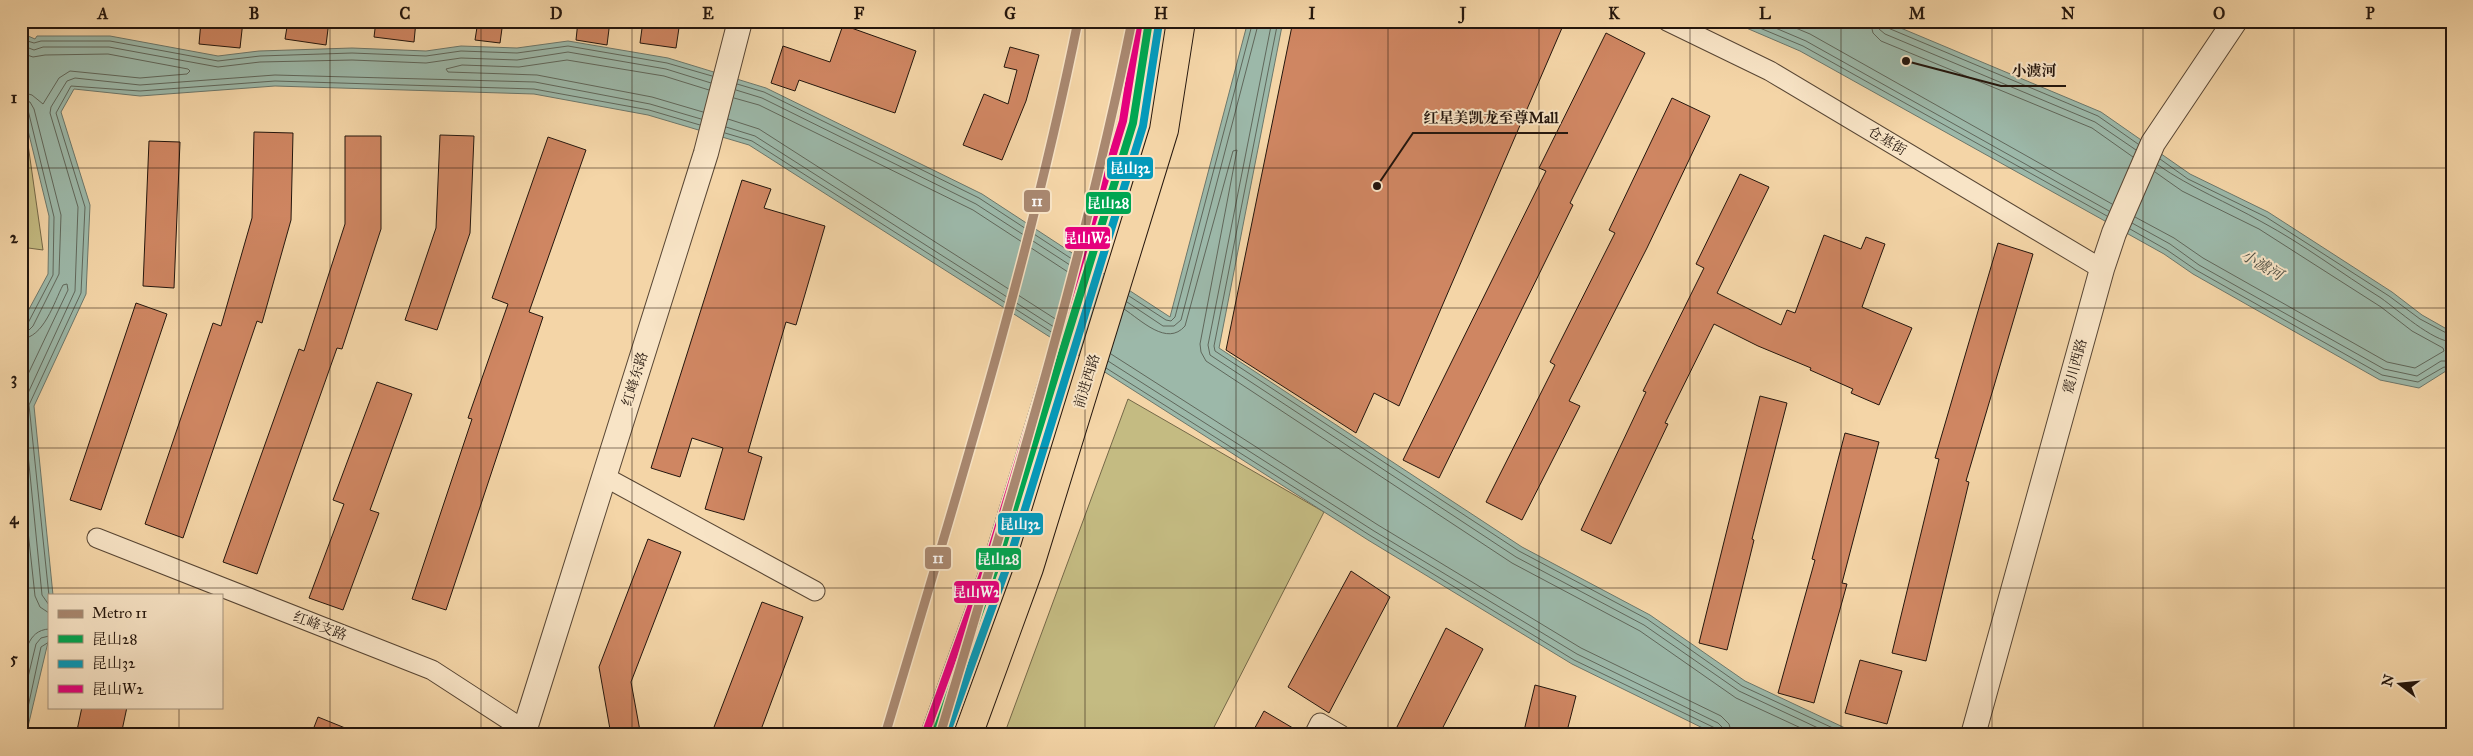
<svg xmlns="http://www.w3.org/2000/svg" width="2473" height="756" font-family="'IM FELL Great Primer','Noto Serif SC',serif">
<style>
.green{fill:#c4bb82;stroke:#746848}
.water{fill:#9cb8a9;stroke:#6c776b}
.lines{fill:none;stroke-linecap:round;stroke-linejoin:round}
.shore{stroke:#60675b;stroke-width:1}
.building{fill:#cf8662;stroke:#24160d}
.minor-casing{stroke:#584634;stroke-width:21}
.tertiary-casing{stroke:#584634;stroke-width:26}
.primary-casing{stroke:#24160d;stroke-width:30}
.minor{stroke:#f8e4c6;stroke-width:19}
.tertiary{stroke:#f8e4c6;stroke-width:24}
.primary{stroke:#f4d5a7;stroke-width:28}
.bus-1-casing{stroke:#f8e4c6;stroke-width:11}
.bus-2-casing{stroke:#f8e4c6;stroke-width:11}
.bus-3-casing{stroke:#f8e4c6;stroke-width:11}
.bus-1{stroke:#00a651;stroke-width:8}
.bus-2{stroke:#049abb;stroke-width:8}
.bus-3{stroke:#e5007d;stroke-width:8}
.metro-1-casing{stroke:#f8e4c6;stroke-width:12}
.metro-1{stroke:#a98870;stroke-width:9}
.grid{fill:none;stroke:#24160d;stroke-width:1;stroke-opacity:0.55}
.labels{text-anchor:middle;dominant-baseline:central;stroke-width:4;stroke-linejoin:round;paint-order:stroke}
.street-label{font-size:14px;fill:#24160d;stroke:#f8e4c6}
.water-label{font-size:15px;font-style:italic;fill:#4e4f44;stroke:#f8e4c6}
.leader{fill:none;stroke:#24160d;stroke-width:2}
.callout-dot{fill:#24160d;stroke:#f8e4c6;stroke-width:2}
.callout-label{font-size:15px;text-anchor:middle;font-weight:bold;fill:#24160d;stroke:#f8e4c6;stroke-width:4;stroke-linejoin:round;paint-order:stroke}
.line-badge{stroke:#f8e4c6;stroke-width:2}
.badge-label{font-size:14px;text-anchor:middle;font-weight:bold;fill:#fff}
.neatline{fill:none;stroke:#24160d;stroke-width:2}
.grid-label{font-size:16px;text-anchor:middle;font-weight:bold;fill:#24160d}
</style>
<rect width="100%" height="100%" fill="#f4d5a7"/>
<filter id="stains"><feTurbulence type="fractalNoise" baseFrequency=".004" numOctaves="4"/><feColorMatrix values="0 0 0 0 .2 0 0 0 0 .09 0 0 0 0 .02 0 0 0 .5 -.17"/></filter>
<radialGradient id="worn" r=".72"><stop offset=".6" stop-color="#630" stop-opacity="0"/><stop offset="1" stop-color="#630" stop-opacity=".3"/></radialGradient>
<path class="green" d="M21,95L43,250L21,247Z
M1128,399L1324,512L1210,735H1004Z"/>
<path class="water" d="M1248,21H1283L1219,348L1522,547L1650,615L1745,681L1860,735H1717L1572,664L1368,540L749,145L648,115L534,94L275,86L140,96L74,89L61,112L90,205L86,294L34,406L53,595H49V638L26,735H21V324L48,274L49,216L22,106L21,33L35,39L37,36H110L218,56L259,51L352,48L426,51L461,46L517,48L568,41L668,58L766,88L982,194L1170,317Z
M1730,21H1884L2101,112L2190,174L2268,212L2392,292L2422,315L2452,332V375L2446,371L2419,388L2380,380L2193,274L2164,254L1800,51Z"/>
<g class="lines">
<path class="shore" d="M1272,21L1208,345L1210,355L1516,557L1644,625L1739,691L1833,735
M1278,21L1214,346L1215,351L1519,551L1647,619L1742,686L1848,735
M1743,21L1803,46L2107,216
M1759,21L1806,41L2109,211
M1779,21L1810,34L2112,204
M1870,21L1873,33L1881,41L2092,128L2133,157
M1878,21L1879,29L1885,34L2095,122L2136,150
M1884,21L1888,28L2098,116L2138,144
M21,39L34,43L41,41H110L218,61L260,56L352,53L426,56L461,51L517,53L568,46L667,63L712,76
M21,45L34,50L43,47H109L218,67L260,62L352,60L426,63L461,58L517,60L568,52L666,69L711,83
M21,53L33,57L45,55L108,54L188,69L190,71L187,74L140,78L70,71L59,78L43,104L32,95L21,92
M737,84L764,92L979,198L1075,261
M736,90L762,98L976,204L1073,267
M734,98L759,105L973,210L1071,274
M21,100L30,102L34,109L61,215L59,274L33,326L28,331L21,332
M21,106L28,110L54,217L53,275L28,323L21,325
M703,112L652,97L537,75L448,72L446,69L462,65L519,67L567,60L664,76L709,90
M728,119L759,129L1057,320
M726,127L755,136L1054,327
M725,133L752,141L1053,333
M2160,159L2188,179L2266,217L2389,296L2420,319L2452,336
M2158,165C2191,188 2227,202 2262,222C2303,244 2341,273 2381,298C2398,310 2432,341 2452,342
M2135,217L2174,238L2203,258L2387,362L2415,368L2444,351L2443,348L2412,331L2381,307L2259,229L2182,191L2155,172
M2132,223L2170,244L2199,265L2384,369L2417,376L2441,361H2452
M2130,229L2167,250L2196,270L2382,375L2418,382L2444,367L2452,369
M1129,296L1166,320L1171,321L1175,317L1253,21
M1127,302L1163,326H1174L1181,320L1259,21
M1124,309C1141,320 1167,347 1185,326L1233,151L1237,150L1200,344L1201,352L1206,361L1512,563L1640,631L1736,698L1816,735
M21,339C44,338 54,302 63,285L67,284L68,290L21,389
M1111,354L1378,525L1581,648L1721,716L1729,724L1732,735
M1108,361L1374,531L1577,654L1718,723L1723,728L1724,735
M1106,368L1371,536L1574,660L1715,728L1718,735
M21,466L35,596L40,607L49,613
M49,596L29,405L81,293L85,207L56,113L71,86L140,91L275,81L534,89L649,110L700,125
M49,605L42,595L23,404L75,291L78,207L50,113L51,107L67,81L75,78L140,85L275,75L535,82L650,104L701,119
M21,673C25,656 26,630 49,629
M21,706L36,644L41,638L49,636
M22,735L41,647L49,642"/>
</g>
<path class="building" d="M201,21H243L240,48L199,44Z
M288,21H329L326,45L285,39Z
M376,21H416L414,42L374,37Z
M478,21H503L500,43L475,40Z
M578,21H610L607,45L576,40Z
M643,21H680L676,48L640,43Z
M1293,21H1565L1399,406L1374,393L1356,433L1226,350Z
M843,25L916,51L895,113L799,80L795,91L771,83L783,46L830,62Z
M1606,33L1645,53L1570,203L1573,205L1439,478L1403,460L1546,171L1539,168Z
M1010,47L1039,55L1026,101L1002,160L963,145L984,94L1008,104L1017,70L1004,67Z
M1672,98L1710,116L1647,248L1569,401L1580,406L1522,520L1486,502L1555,365L1550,362L1615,233L1609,230Z
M254,132L293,133L291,220L262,323L257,321L183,538L145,524L213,323L221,326L252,218Z
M440,135L474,136L470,233L437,330L405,320L436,228Z
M345,136H381V229L342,349L337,348L257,574L223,562L299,349L304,351L345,224Z
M548,137L586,150L529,312L543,317L446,610L412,599L472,419L468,418L508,304L492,298Z
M149,141L180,142L174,288L143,286Z
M1740,174L1769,187L1717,293L1781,325L1787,310L1795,313L1824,235L1861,249L1866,237L1885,244L1862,307L1912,328L1879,405L1851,393L1853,389L1810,370L1811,368L1758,346L1714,324L1665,423L1668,424L1611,544L1581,530L1646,392L1643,391L1704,268L1696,264Z
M742,180L771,189L764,208L825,226L796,325L786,322L748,452L762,457L744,520L705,509L723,448L692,438L680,477L651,468Z
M1998,243L2033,254L1966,481L1969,482L1926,661L1892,653L1939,459L1935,458Z
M136,303L167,314L101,510L70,500Z
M377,382L412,394L370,510L379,513L343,610L309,598L344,504L333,500Z
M1760,396L1787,403L1752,539L1754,540L1727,650L1699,643Z
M1845,433L1879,442L1842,583L1847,584L1814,703L1778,693L1815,560L1812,559Z
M648,539L681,552L631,682L640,731L611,735L599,667Z
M1351,571L1390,597L1329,713L1288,687Z
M762,602L803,617L759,735H711Z
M1446,628L1483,649L1439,735H1393Z
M1860,660L1902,671L1887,724L1845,713Z
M1535,685L1576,696L1566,735H1523Z
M82,707H127L121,735H76Z
M1264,711L1303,734V735H1251Z
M318,717L360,734V735H311Z"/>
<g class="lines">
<defs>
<path id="minor" d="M1667,21L1770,71L2102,269
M605,477L815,591
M97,538L432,670L532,735
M1314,735L1320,723L1341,735"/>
<path id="tertiary" d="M523,735L706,153L740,21
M1973,735L2102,269L2114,233L2153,143L2235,21"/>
<path id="primary" d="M935,735L999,558L1133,123L1149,21
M968,735L1029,568L1164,130L1181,21"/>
</defs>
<use href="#minor" class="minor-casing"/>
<use href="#tertiary" class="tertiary-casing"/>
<use href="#primary" class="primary-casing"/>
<use href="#minor" class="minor"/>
<use href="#tertiary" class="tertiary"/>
<use href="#primary" class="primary"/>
<defs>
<path id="bus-1" d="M935,735L999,558L1133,123L1149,21"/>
<path id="bus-2" d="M946,735L1009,561L1143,126L1159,23"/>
<path id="bus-3" d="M926,732L990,555L1123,121L1139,21"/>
</defs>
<use href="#bus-1" class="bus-1-casing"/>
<use href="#bus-2" class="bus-2-casing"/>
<use href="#bus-3" class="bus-3-casing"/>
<use href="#bus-1" class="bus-1"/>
<use href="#bus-2" class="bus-2"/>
<use href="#bus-3" class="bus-3"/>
<defs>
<path id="metro-1" d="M885,735C956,498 1029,263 1078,21
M940,735C1011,498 1083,263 1132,21"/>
</defs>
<use href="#metro-1" class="metro-1-casing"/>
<use href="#metro-1" class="metro-1"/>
</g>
<path class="grid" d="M179,21V595M330,21V735M481,21V735M632,21V735M783,21V735M934,21V735M1085,21V735M1236,21V735M1388,21V735M1539,21V735M1690,21V735M1841,21V735M1992,21V735M2143,21V735M2294,21V735M21,168H2452M21,308H2452M21,448H2452M21,588H2452M179,707V735"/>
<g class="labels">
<g class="street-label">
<text transform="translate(1887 141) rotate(31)">仓基街</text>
<text transform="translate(2075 366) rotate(-75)">震川西路</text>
<text transform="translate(635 379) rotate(-73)">红峰东路</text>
<text transform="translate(1087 381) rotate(-73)">前进西路</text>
<text transform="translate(320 626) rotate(21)">红峰支路</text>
</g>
<g class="water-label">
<text transform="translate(2262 265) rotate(30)">小澞河</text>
</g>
</g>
<path class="leader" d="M1906 61L2001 86H2066M1377 186L1413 133H1568"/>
<g class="callout-dot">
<circle cx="1906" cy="61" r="5"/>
<circle cx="1377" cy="186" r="5"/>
</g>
<g class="callout-label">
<text x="2034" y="76">小澞河</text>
<text x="1491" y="123">红星美凯龙至尊Mall</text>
</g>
<g class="line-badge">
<rect x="1106" y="156" width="48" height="24" rx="5" fill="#049abb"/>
<rect x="1023" y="189" width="28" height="24" rx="5" fill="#a98870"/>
<rect x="1085" y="191" width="47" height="24" rx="5" fill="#00a651"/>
<rect x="1064" y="226" width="47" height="24" rx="5" fill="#e5007d"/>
<rect x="997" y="512" width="47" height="24" rx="5" fill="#049abb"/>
<rect x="924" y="546" width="28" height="24" rx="5" fill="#a98870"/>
<rect x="975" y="547" width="47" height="24" rx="5" fill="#00a651"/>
<rect x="953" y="580" width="47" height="24" rx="5" fill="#e5007d"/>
</g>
<g class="badge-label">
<text x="1130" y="173">昆山32</text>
<text x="1037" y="206">11</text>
<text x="1108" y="208">昆山28</text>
<text x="1087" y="243">昆山W2</text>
<text x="1020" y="529">昆山32</text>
<text x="938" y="563">11</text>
<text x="998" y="564">昆山28</text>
<text x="976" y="597">昆山W2</text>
</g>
<rect width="2473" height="756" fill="none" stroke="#f4d5a7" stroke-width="55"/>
<rect x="48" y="594" width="175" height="115" fill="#f8e4c6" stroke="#a3927c"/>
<rect x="58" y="610" width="25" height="8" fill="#a98870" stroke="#a3927c"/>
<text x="92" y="618" font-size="15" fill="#24160d">Metro 11</text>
<rect x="58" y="635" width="25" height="8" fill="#00a651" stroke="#a3927c"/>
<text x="92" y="644" font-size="15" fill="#24160d">昆山28</text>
<rect x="58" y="660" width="25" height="8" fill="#049abb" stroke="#a3927c"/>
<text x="92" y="668" font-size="15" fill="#24160d">昆山32</text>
<rect x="58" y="685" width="25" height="8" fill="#e5007d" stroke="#a3927c"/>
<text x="92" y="694" font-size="15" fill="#24160d">昆山W2</text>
<g transform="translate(2400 684) rotate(286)" stroke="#f8e4c6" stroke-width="4" paint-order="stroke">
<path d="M0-4L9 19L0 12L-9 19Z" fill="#24160d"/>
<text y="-8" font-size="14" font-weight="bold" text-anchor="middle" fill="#24160d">N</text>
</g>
<rect x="28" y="28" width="2418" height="700" class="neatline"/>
<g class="grid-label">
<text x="103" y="19">A</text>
<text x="254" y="19">B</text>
<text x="405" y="19">C</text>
<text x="556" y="19">D</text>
<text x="708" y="19">E</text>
<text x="859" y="19">F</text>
<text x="1010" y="19">G</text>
<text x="1161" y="19">H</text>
<text x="1312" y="19">I</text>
<text x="1463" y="19">J</text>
<text x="1614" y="19">K</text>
<text x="1765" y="19">L</text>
<text x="1917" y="19">M</text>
<text x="2068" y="19">N</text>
<text x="2219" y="19">O</text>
<text x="2370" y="19">P</text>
<text x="14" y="103">1</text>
<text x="14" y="243">2</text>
<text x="14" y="384">3</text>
<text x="14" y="524">4</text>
<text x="14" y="664">5</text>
</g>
<rect width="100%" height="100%" filter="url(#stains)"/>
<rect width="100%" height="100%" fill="url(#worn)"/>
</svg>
